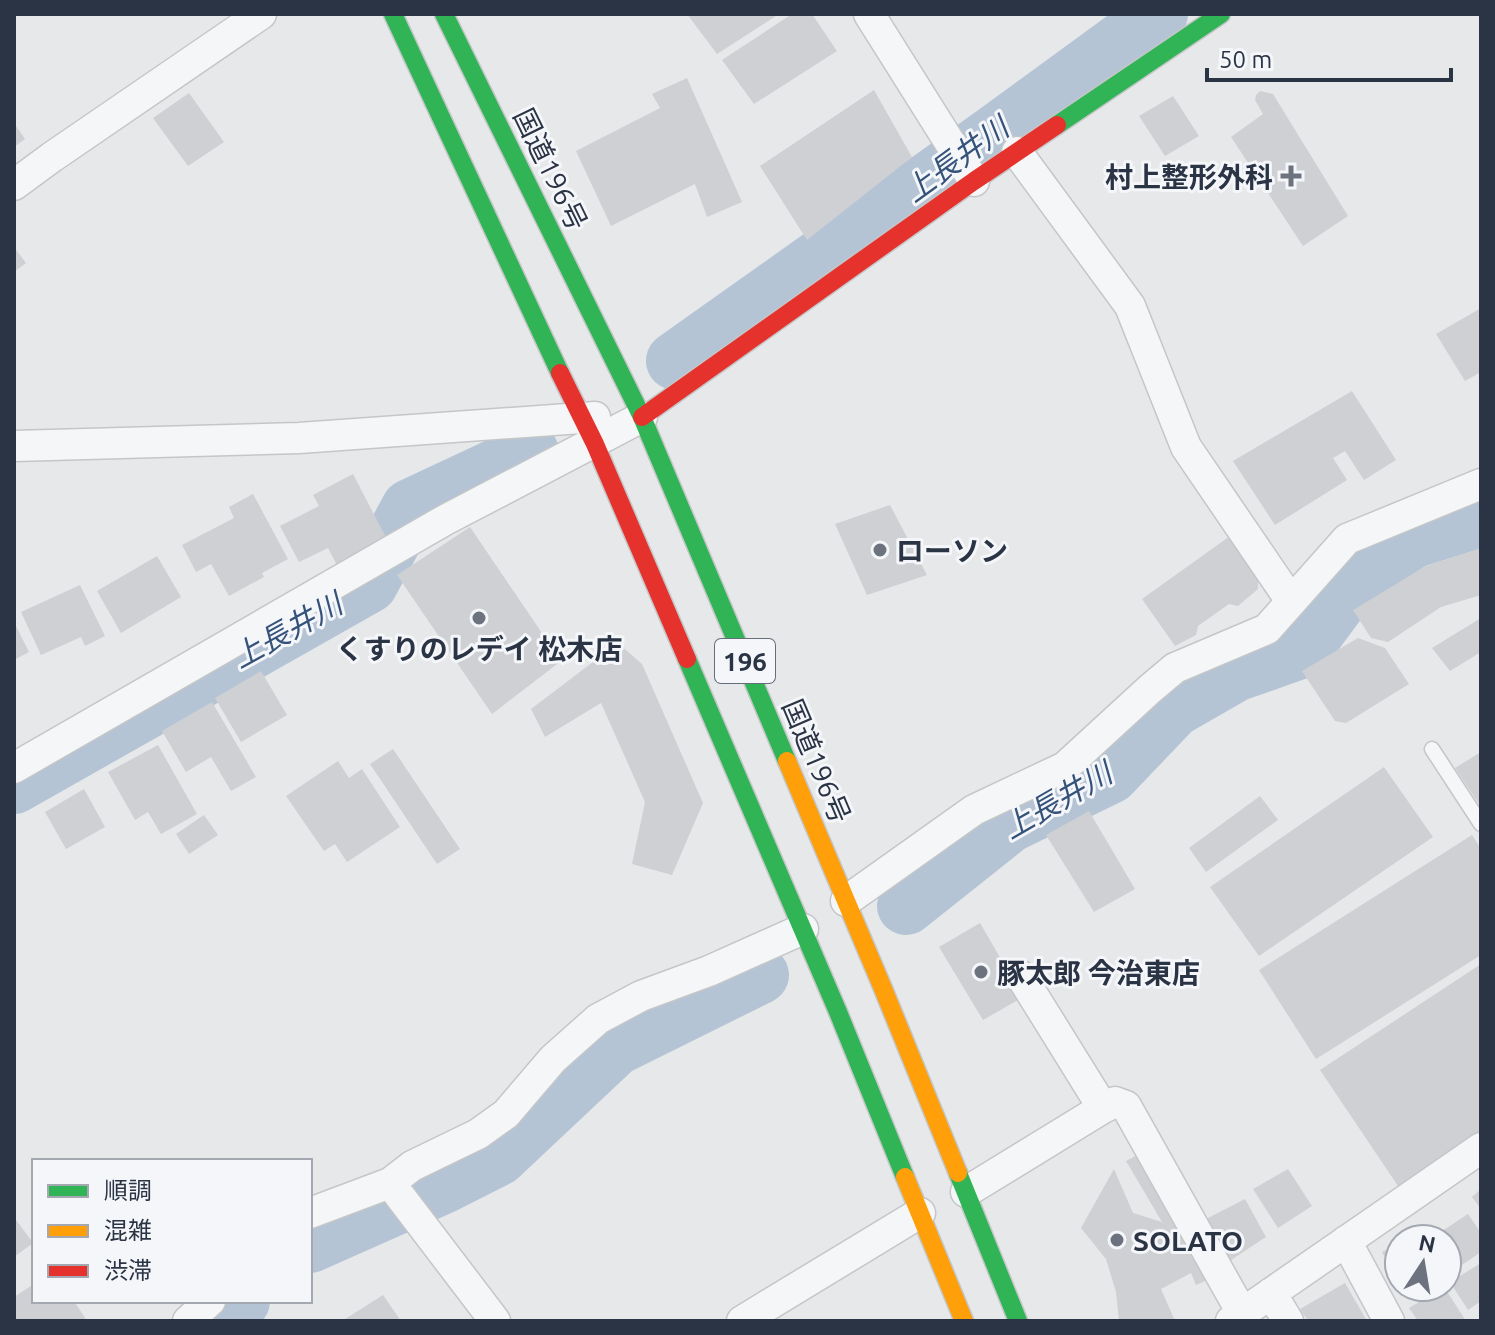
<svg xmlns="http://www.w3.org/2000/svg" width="1495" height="1335" font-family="Ubuntu,'Noto Sans JP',sans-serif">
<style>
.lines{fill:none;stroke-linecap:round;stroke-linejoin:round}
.river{stroke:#b4c4d5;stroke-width:58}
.building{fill:#ced0d3}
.lane-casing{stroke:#c4c6c8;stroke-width:17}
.street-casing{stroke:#c4c6c8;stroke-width:33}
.fast-casing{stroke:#c4c6c8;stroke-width:21}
.slow-casing{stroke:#c4c6c8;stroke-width:21}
.jam-casing{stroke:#c4c6c8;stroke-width:21}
.lane{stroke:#f5f6f7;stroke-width:14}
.street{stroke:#f5f6f7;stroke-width:30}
.fast{stroke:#30b455;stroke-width:18}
.slow{stroke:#ff9f0a;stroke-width:18}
.jam{stroke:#e5322d;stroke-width:18}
.poi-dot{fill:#6c737f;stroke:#f4f6f9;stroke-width:3}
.labels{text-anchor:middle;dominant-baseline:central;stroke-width:6;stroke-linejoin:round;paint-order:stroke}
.shield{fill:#f4f6f9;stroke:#676e7b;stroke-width:2}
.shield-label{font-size:26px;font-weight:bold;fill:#2b3445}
.street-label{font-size:28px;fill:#2b3445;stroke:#f4f6f9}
.poi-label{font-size:28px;font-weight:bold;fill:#2b3445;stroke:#f4f6f9;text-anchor:start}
.water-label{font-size:30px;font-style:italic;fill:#34527a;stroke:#f4f6f9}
</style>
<rect width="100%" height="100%" fill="#e6e8ea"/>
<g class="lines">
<path class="river" d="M675,361L992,136L1159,14
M14,785L369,584L410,508L530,452
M906,906L1009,824L1110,775L1174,708L1235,673L1303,649L1357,576L1414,539L1481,518
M310,1244L445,1184L498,1157L615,1047L760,975
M218,1321L241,1301"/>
</g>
<path class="building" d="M687,14H779L717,54Z
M792,14H812L837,51L754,104L722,60Z
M687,78L742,202L707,217L695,184L611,226L576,151L660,108L652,94Z
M874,90L912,157L807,240L760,166Z
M1260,91L1273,94L1348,216L1303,246L1231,137L1263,114L1255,100L1256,95Z
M189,93L224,142L188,166L153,118Z
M1173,96L1199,136L1165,156L1139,116Z
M14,123L25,139L14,147Z
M14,247L26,263L14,272Z
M1481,308V372L1465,381L1436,334Z
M1352,391L1396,460L1364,480L1345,451L1333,458L1347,480L1275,525L1233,461Z
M353,474L390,545L340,571L328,548L299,562L280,526L319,506L313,495Z
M253,494L288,559L262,573L264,577L229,596L211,564L196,572L182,545L234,518L229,507Z
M890,505L927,575L867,595L835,524Z
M470,527L561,661L492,714L397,575Z
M1230,536L1258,576V589L1238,606L1229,604L1198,626L1196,635L1175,646L1142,599Z
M1481,548V595L1441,607L1388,642L1371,638L1353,610L1426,566Z
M157,556L181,597L121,633L97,591Z
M80,585L105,636L85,646L81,637L41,655L21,612Z
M1481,618V652L1450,671L1432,648Z
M14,622L29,652L14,660Z
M1358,638L1385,648L1409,684L1346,723L1335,721L1302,671Z
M618,643L642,664L703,803L672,875L632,864L645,802L601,703L545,737L531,709Z
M261,671L287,715L241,742L215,698Z
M212,702L256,777L231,791L211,757L186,772L162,731Z
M158,745L197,814L161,834L148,812L135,820L108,772Z
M393,749L460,849L437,864L370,764Z
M1481,752V807L1455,768Z
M338,761L349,778L362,769L400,827L347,862L335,844L324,851L286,796Z
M1384,767L1433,837L1259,956L1210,887Z
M84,789L105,827L66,849L45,812Z
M1260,796L1278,820L1206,872L1189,848Z
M1089,811L1135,889L1094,912L1046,835Z
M204,815L218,835L189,854L176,834Z
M1472,835L1481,849V955L1316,1059L1259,970Z
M980,923L1023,997L983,1020L939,947Z
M1481,964V1135L1400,1189L1320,1070Z
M1158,1144L1230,1270L1196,1285L1191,1273L1161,1289L1175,1321H1119L1116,1292L1106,1259L1081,1228L1114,1169L1133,1213L1162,1222L1126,1161Z
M1288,1169L1312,1206L1278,1228L1253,1189Z
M1481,1189V1209L1472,1197Z
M1245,1199L1266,1237L1231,1260L1206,1219Z
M1468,1214L1481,1233V1252L1450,1273L1447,1268V1239H1430Z
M14,1217L33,1243L14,1257Z
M1399,1243V1282L1382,1252Z
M1481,1263V1301L1468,1310L1450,1282Z
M1345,1283L1367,1321H1308L1300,1309Z
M34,1284V1301H74L87,1321H17L14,1316V1297Z
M1402,1287H1424L1408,1297Z
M1444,1287L1466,1321H1418L1409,1308Z
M383,1295L401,1321H342Z"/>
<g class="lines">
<defs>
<path id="lane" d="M1432,749L1481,824"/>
<path id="street" d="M869,14L974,181
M1017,152L1130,306L1186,447L1291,601
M14,185L52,157L261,14
M14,446L299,438L595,417
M14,768L445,520L642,417
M846,901L974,810L1065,767L1150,689L1175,668L1267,629L1347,539L1481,484
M1021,976L1103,1108
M390,1183L495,1321
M966,1192L1103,1108L1115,1102L1126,1106L1242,1313
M310,1213L390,1183L412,1166L478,1134L506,1114L553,1059L598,1019L641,996L709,971L803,929
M1346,1241L1389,1321
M1271,1293L1288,1321
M188,1321L210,1301
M742,1321L920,1213
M1231,1321L1481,1148"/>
<path id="fast" d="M393,14L560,373
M444,14L642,417L787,761
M1057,125L1221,14
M687,659L838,1012L905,1177
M958,1173L1018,1321"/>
<path id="slow" d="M787,761L884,991L958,1173
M905,1177L964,1321"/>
<path id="jam" d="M560,373L595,444L687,659
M642,417L974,181L1057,125"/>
</defs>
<use href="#lane" class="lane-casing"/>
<use href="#street" class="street-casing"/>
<use href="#fast" class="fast-casing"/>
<use href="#slow" class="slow-casing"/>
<use href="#jam" class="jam-casing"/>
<use href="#lane" class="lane"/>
<use href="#street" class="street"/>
<use href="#fast" class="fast"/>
<use href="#slow" class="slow"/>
<use href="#jam" class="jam"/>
</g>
<g class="poi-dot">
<path d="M1287 164h8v8h8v8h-8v8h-8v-8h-8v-8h8z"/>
<circle cx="880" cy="550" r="8"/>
<circle cx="479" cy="618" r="8"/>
<circle cx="981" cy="972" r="8"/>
<circle cx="1117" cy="1240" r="8"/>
</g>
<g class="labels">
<rect class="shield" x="715" y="639" width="60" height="44" rx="6"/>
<g class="shield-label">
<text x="745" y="661">196</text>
</g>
<g class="street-label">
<text transform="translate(551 169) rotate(64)">国道196号</text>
<text transform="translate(817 761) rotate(67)">国道196号</text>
</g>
<g class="poi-label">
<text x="1273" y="176" text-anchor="end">村上整形外科</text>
<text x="896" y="550">ローソン</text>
<text x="479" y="648" text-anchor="middle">くすりのレデイ 松木店</text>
<text x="997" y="972">豚太郎 今治東店</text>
<text x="1133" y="1240">SOLATO</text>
</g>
<g class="water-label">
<text transform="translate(956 159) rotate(-36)">上長井川</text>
<text transform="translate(287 630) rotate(-29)">上長井川</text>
<text transform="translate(1057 800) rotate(-30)">上長井川</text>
</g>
</g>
<rect width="1495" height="1335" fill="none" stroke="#2b3445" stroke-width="32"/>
<rect x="32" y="1159" width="280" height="144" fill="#f4f6f9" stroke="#a4a8b1" stroke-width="2"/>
<rect x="48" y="1185" width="40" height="12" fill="#30b455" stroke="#a4a8b1" stroke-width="2"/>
<text x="104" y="1199" font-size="24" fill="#2b3445">順調</text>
<rect x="48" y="1225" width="40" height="12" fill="#ff9f0a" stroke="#a4a8b1" stroke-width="2"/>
<text x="104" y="1239" font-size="24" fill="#2b3445">混雑</text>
<rect x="48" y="1265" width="40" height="12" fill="#e5322d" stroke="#a4a8b1" stroke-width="2"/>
<text x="104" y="1279" font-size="24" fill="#2b3445">渋滞</text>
<g transform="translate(1423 1263) rotate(12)"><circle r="38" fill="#f4f6f9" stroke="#a4a8b1" stroke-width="2"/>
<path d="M0-6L14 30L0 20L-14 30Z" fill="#6c737f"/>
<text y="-12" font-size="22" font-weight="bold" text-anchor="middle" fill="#2b3445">N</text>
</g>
<path d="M1207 68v12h244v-12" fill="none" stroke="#2b3445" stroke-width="4"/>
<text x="1219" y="68" font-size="24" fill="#2b3445" stroke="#f4f6f9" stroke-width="6" paint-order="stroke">50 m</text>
</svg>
